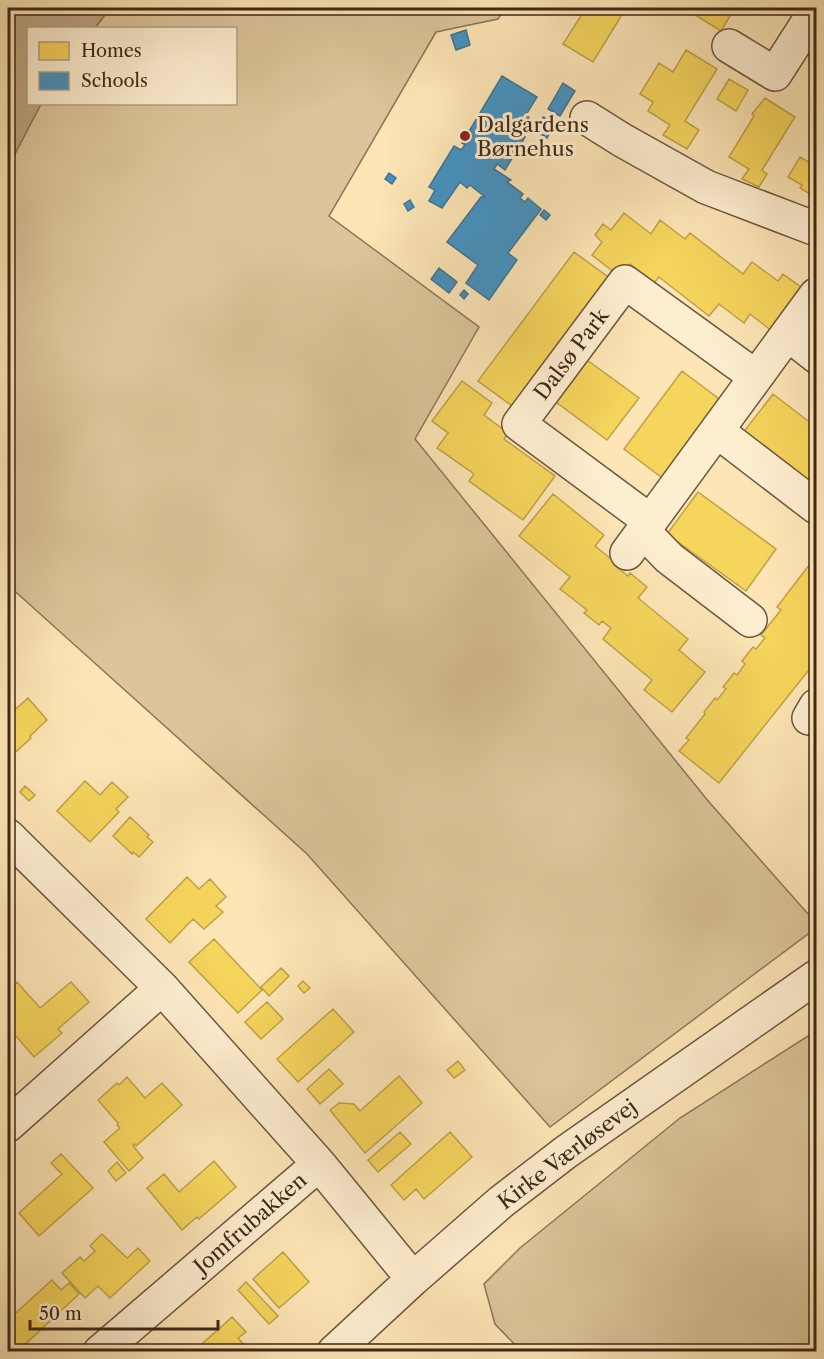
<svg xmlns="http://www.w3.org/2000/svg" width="824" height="1359" font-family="'Libre Caslon Text',serif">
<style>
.green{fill:#dcc59b;stroke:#8c7659;stroke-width:1.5}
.water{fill:#bba580;stroke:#887356;stroke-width:1.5}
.homes{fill:#f6d55c;stroke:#bea147;stroke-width:1.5}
.schools{fill:#4393c3;stroke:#41738f;stroke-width:1.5}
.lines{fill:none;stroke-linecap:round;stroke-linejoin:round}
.minor-casing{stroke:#6c573f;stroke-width:36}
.minor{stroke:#feeed0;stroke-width:33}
.poi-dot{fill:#8f2418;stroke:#feeed0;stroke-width:2}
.labels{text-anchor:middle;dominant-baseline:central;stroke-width:6;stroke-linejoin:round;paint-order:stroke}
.poi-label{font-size:21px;fill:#3c2817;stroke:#feeed0;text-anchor:start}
.street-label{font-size:21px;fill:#3c2817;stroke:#feeed0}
</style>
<rect width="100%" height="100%" fill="#fde5b6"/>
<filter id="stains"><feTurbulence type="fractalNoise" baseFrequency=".00333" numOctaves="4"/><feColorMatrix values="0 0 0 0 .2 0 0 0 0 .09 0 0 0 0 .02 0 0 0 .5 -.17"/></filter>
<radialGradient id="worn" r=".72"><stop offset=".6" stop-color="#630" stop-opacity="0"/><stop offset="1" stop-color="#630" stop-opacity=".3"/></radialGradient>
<path class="green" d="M110,8H505L498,19L436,32L329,216L479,327L415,439L709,802L816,923V928L550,1127L307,854L8,585V167L41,104H236V28H95Z
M808,1036L816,1046V1351H521L495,1324L484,1284L520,1248L680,1118Z"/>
<path class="water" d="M8,8H110L95,28H28V104H41L8,167Z"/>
<path class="homes" d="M586,8H626L593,62L563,44Z
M695,8H735L721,31L692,13Z
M686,50L717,69L685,121L699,130L687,149L663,135L670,125L648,111L653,102L640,94L659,63L673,72Z
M729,79L748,90L736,111L717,99Z
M765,98L795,117L762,170L767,174L759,187L742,179L749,169L729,157L754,116L752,114Z
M800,157L815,166L816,163V198L800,188L802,185L788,177Z
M624,213L651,234L660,220L685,239L690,233L743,274L752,262L778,281L783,274L809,293L777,335L750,314L744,323L719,304L709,316L659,277L654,283L630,264L620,277L592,255L602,242L595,235L603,224L611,230Z
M574,252L615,282L519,411L478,381Z
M587,360L639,398L607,440L556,402Z
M682,371L723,402L665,480L624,449Z
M462,381L492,403L484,415L508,433L504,439L555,476L523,520L469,481L474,474L437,448L448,433L432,421Z
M773,394L816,427V490L742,434Z
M698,492L776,549L746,591L667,534Z
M553,494L604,535L595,546L616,563L614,565L628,576L630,573L647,587L638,598L688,639L679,650L705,672L672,712L644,690L652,680L603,639L611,628L602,621L599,625L584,613L587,610L560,589L570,577L519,536Z
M816,551V645L813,649L816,652V661L719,783L679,751L689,740L686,738L705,714L704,712L715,698L717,700L726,689L723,687L734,673L737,675L745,664L742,661L753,647L756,649L765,638L761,635L781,610L777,607L816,556L814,554Z
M28,698L47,720L30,736L31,738L8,759V713L10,714Z
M85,781L100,795L112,782L128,797L116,809L119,812L90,842L57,811Z
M25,786L35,795L29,801L20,792Z
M130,817L149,835L147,837L153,842L139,857L133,852L132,854L113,836Z
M187,877L199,889L210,879L226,897L216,906L223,912L204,929L193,919L170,943L146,919Z
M8,929L15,938L8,944Z
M214,939L262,990L238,1013L189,962Z
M281,968L289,976L269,996L261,987Z
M303,981L310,988L304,993L298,986Z
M17,982L40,1008L71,982L89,1002L58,1029L62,1033L34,1057L8,1027V990Z
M267,1002L283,1019L261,1039L245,1022Z
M333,1009L354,1032L298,1082L277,1059Z
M458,1061L465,1070L454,1078L447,1070Z
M329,1069L343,1084L320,1104L307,1089Z
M399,1076L422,1103L365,1153L330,1110L339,1103L354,1104L360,1111Z
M127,1077L145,1098L162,1083L182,1105L136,1146L134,1144L133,1146L143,1158L129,1171L104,1142L120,1128L117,1125L118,1123L98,1100L117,1083L119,1085Z
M400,1132L411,1144L378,1172L368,1160Z
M450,1132L472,1157L424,1199L416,1189L404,1200L391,1185Z
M61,1154L93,1188L39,1236L19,1213L62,1174L51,1163Z
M214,1161L236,1187L199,1219L197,1217L182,1230L147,1188L164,1174L179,1192Z
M117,1162L126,1173L116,1181L108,1171Z
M8,1198L15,1206L8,1213Z
M102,1234L127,1258L138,1248L150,1261L110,1298L98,1286L85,1298L62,1273L80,1257L84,1261L95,1251L90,1246Z
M283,1252L309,1282L279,1308L253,1279Z
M52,1280L61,1290L69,1283L79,1294L17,1352H8V1320Z
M246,1282L278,1316L269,1324L238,1290Z
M9,1287L15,1294L8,1300V1289Z
M232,1317L246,1332L238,1338L248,1349L244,1352H193Z"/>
<path class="schools" d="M466,30L470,45L456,50L451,35Z
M502,76L537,97L516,131L525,137L505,170L497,164L494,169L511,180L507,182L523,194L520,198L525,202L528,198L541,209L508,253L517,260L489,300L466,283L478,265L447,242L481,197H485L470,185L467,188L460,182L442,208L429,201L435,190L429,187L454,146L461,150L465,145L462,143Z
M563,83L575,91L560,116L548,109Z
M543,117L555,124L547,138L535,131Z
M389,173L396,178L392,184L385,179Z
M410,200L414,207L408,211L404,204Z
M544,210L550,215L546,220L540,215Z
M439,268L457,282L449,293L431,279Z
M464,290L468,294L464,299L460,295Z"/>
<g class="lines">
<defs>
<path id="minor" d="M729,46L775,74L816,10
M587,118L622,140L706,187L816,229
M788,334L816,356
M717,431L816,507
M650,521L519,424L625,282L756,377
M643,531L669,558L750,620
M627,553L816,295
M809,718L816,706
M8,836L162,988L319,1164L413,1279
M8,1125L162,988
M100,1352L319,1164
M334,1352L413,1279L501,1202L566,1152L816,977"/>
</defs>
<use href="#minor" class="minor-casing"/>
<use href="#minor" class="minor"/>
</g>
<circle class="poi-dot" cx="465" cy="136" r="6"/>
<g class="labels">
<g class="poi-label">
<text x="477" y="124">Dalgårdens<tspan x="477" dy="24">Børnehus</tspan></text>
</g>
<g class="street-label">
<text transform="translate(571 354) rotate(-53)">Dalsø Park</text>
<text transform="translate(567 1154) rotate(-37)">Kirke Værløsevej</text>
<text transform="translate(250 1223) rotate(-41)">Jomfrubakken</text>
</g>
</g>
<rect width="824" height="1359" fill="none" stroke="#fde5b6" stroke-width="30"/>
<rect x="9" y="9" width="806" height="1341" fill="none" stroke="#3c2817" stroke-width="3"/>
<rect x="15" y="15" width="794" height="1329" fill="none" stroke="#3c2817" stroke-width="1.5"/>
<rect x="27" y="27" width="210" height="78" fill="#feeed0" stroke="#b09f86" stroke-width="1.5"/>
<rect x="39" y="42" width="30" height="18" fill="#f6d55c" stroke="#b09f86" stroke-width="1.5"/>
<text x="81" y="57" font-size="18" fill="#3c2817">Homes</text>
<rect x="39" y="72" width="30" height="18" fill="#4393c3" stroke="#b09f86" stroke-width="1.5"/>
<text x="81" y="87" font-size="18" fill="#3c2817">Schools</text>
<path d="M30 1320v9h188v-9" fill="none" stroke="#3c2817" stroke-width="3"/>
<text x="39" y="1320" font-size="18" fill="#3c2817" stroke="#feeed0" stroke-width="4.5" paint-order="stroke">50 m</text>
<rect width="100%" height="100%" filter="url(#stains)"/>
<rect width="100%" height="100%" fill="url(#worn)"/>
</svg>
